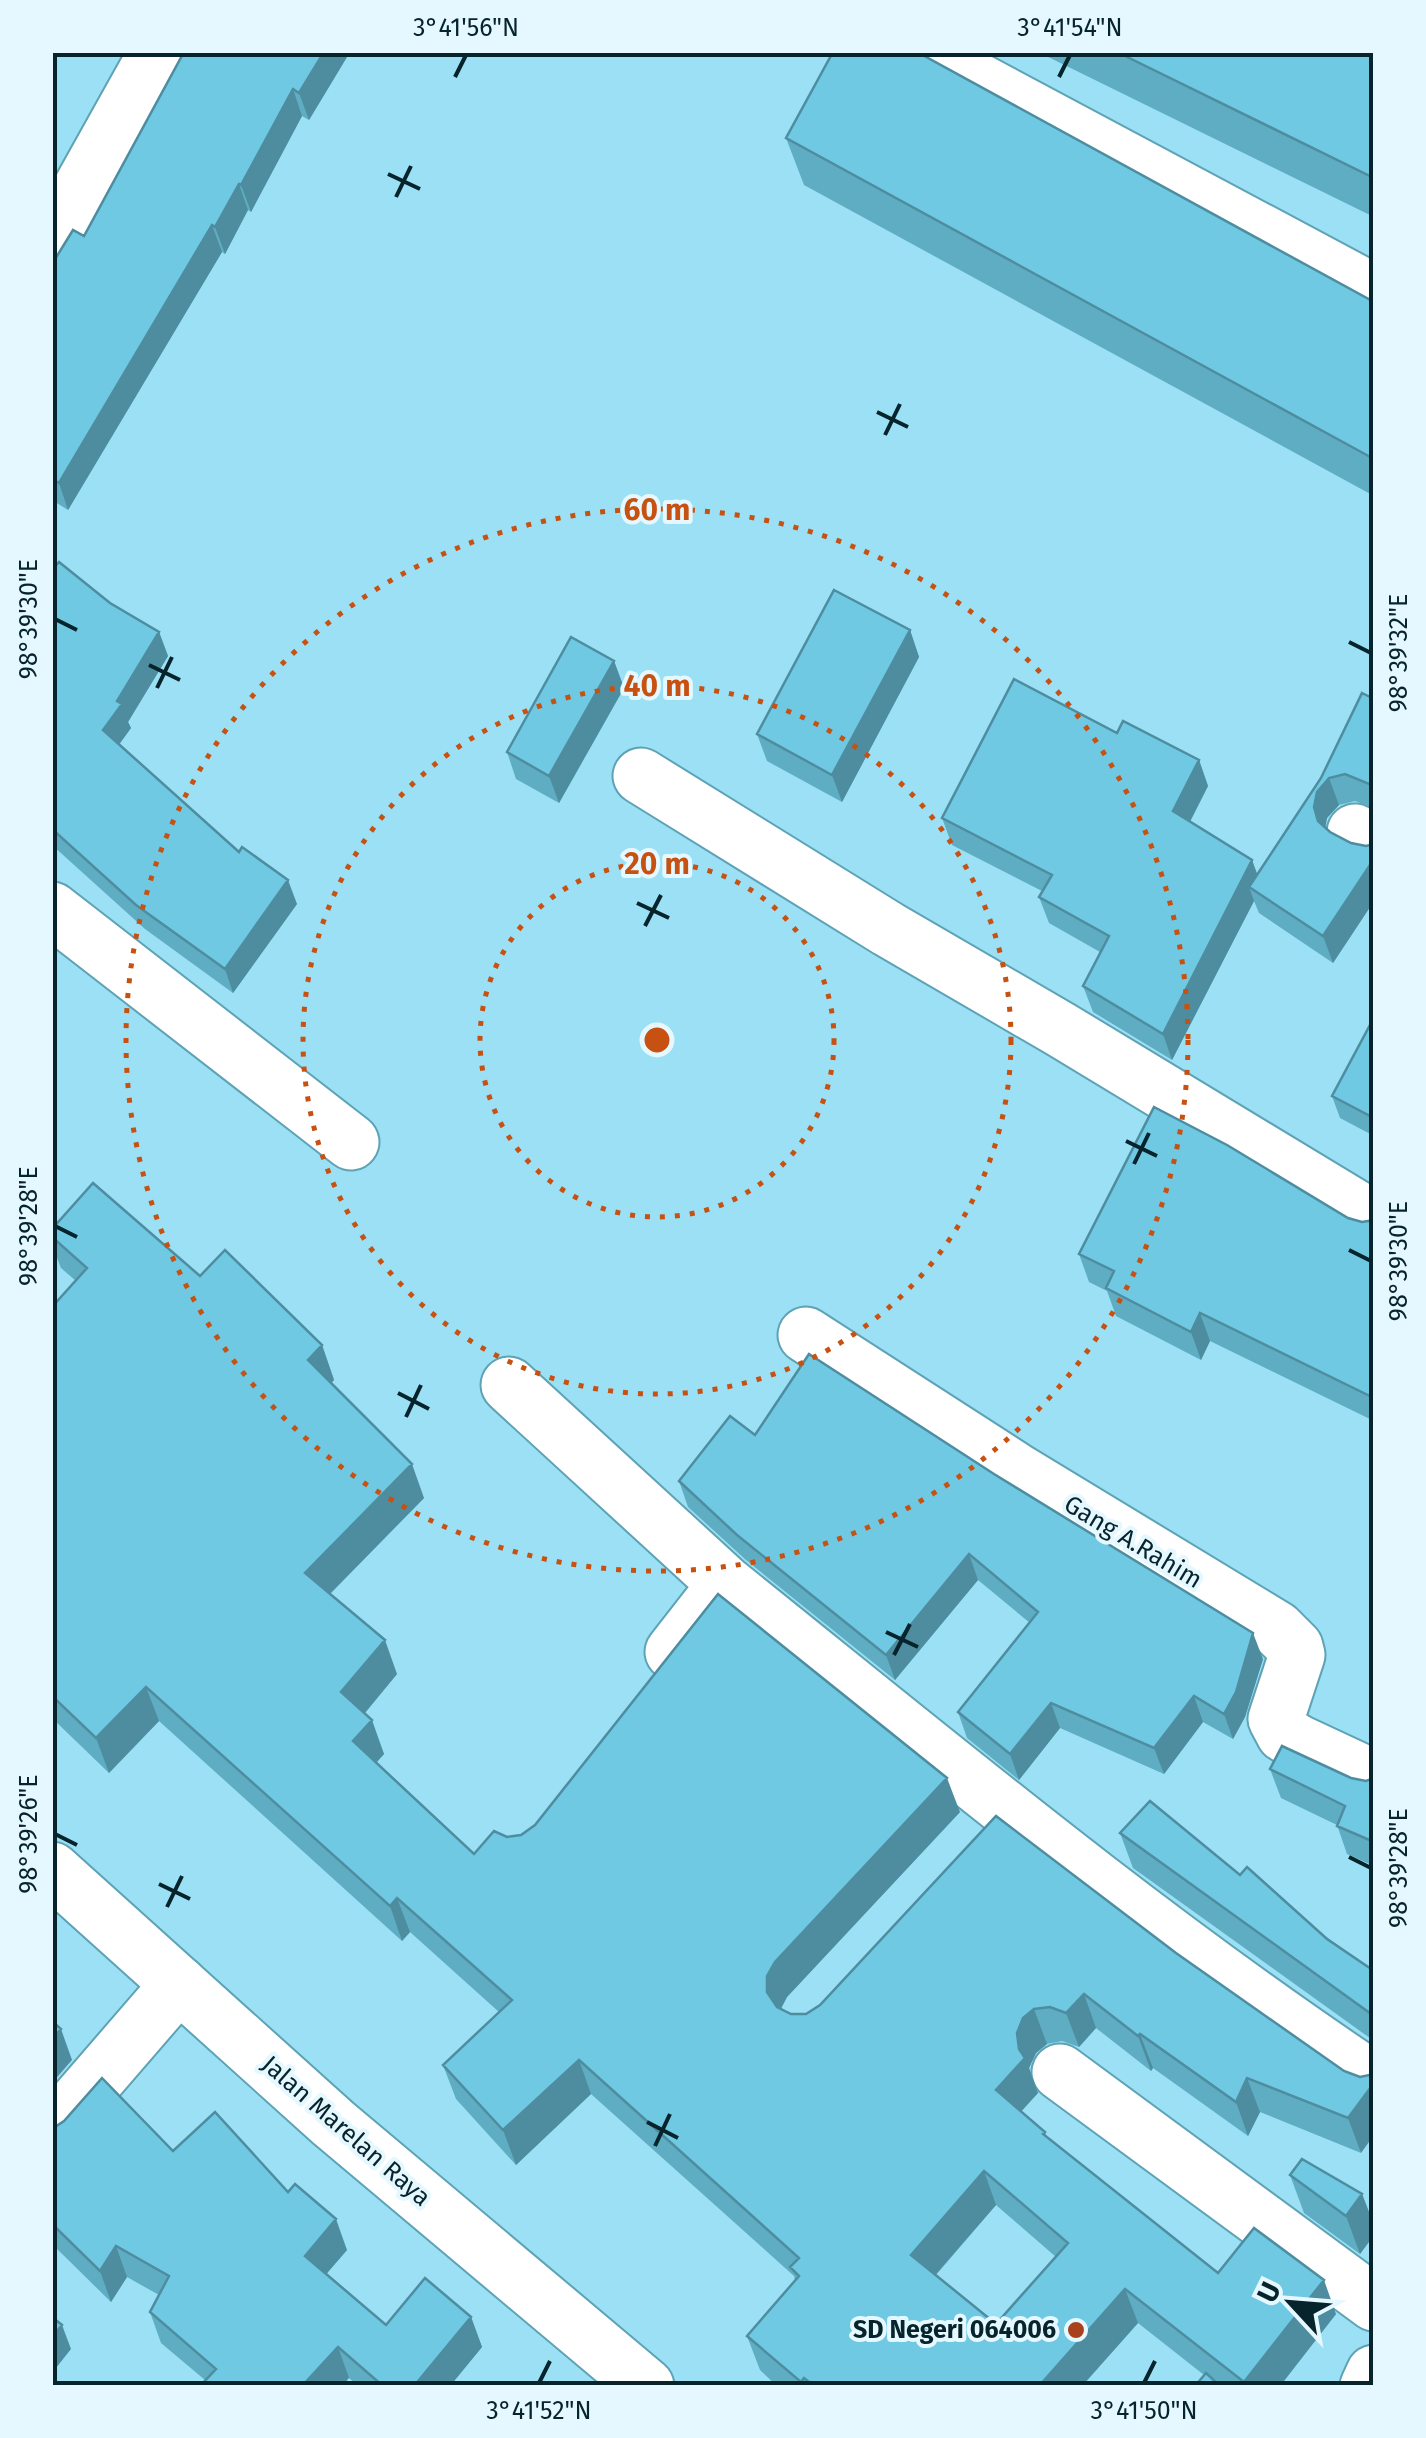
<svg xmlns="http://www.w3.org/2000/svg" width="1426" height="2438" font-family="'Fira Sans',sans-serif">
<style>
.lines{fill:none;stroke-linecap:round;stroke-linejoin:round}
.street-casing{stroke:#5ea2b5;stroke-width:59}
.secondary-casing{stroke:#5ea2b5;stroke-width:59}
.primary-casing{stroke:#5ea2b5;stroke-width:59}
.street{stroke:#fff;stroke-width:55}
.secondary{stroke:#fff;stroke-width:55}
.primary{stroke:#fff;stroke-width:55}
.wall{fill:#5fadc3;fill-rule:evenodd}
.shaded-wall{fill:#4e8d9f}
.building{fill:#6fc9e3;stroke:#4e8d9f;stroke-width:2.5;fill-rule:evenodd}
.ticks{fill:none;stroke:#07242c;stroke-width:4}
.ring{fill:none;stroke:#c65111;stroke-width:5;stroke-dasharray:5 10}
.poi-dot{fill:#a8411c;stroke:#e5f8ff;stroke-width:4}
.labels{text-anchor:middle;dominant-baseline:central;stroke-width:8;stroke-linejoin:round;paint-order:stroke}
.street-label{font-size:25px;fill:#07242c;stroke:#e5f8ff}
.poi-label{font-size:25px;font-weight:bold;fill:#07242c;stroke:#e5f8ff;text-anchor:end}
.centre{fill:#c65111;stroke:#e5f8ff;stroke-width:5}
.ring-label{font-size:30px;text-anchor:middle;font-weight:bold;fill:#c65111;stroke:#e5f8ff;stroke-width:8;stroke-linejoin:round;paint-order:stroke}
.neatline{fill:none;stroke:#07242c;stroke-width:4}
.ticks-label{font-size:25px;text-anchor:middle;fill:#07242c}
</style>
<rect width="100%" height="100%" fill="#9be0f5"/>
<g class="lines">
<defs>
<path id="street" d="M924,52L1374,292
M52,240L157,52
M641,776L888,929L1060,1029L1374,1219
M1355,832L1374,842
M52,910L351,1142
M806,1335L1020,1473L1277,1629L1295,1647L1297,1655L1276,1719L1284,1734L1299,1743L1374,1778
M509,1385L726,1584
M673,1652L726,1584C938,1754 1147,1929 1374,2080
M1060,2072L1374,2303
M52,2131L179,1984"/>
<path id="secondary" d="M1368,2386L1374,2373"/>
<path id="primary" d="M52,1870L333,2123L646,2386"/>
</defs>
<use href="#street" class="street-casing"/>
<use href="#secondary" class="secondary-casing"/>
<use href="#primary" class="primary-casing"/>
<use href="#street" class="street"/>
<use href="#secondary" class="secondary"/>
<use href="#primary" class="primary"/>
</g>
<path class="wall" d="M184,52H350L309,120L302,116L251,212L248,210L225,254L222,252L68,510L52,500V264L84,236Z
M1038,52H1374V217Z
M786,138L1374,302V496L804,185Z
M52,570L159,632L168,656L128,722L131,728L119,745L297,904L233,993L145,929L52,845Z
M910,630L919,657L842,802L767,761L757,734Z
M614,661L624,688L559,803L516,779L507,752Z
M1374,699V808L1355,801L1339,805L1327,818L1325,828L1330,832L1351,843L1366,846L1374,844V901L1333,963L1259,913L1254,901L1172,1060L1093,1012L1083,986L1100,952L1049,923L1039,897L1042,891L952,845L942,818L1117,733L1199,760L1208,786L1190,822L1252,860L1257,875Z
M1374,1027V1136L1340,1118L1332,1096Z
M1348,1218L1362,1222L1374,1220V1421L1210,1341L1201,1360L1116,1316L1107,1291L1089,1282L1079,1254Z
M52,1229L200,1276L322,1345L334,1380L331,1383L424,1498L330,1594L397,1674L365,1713L384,1754L376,1763L474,1854L507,1837L960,1812L787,1997L781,2009L791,2014H806L1176,1953L1344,2071L1361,2153L1260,2112L1248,2136L1153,2068L1151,2071L1096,2028L1079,2047L1062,2041L1047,2044L1036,2053L1029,2068L1038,2093L1021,2111L1045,2132L1047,2137L1218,2273L1336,2314L1280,2386H1195L1204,2375L1138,2323L1082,2386H777L760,2370L747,2336L795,2280L794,2276L591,2094L516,2165L456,2099L443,2065L499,2012L410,1932L402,1941L159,1721L109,1773L52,1718V1307L76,1281L61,1268L52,1245ZM996,2205L1056,2257L996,2324L936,2275Z
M755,1435L1263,1659L1245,1717L1233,1739L1203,1722L1164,1774L1060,1728L1019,1780L967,1738L958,1712L1030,1623L978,1580L895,1680L746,1560L688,1507L679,1481Z
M1270,1769L1366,1781L1374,1778V1866L1347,1854L1337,1825L1281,1798Z
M1120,1833L1240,1875L1374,1971V2041L1133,1868Z
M52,2129L173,2151L288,2192L347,2250L326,2274L386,2325L471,2317L482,2347L450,2386H358L349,2378L205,2380L161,2343L150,2312L159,2295L127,2277L111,2302L52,2244Z
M1290,2175L1362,2194L1374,2225V2235L1360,2254L1304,2213Z"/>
<path class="shaded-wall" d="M324,52H350L309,120L299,93Z
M293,89L302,116L251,212L241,185Z
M239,184L248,210L225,254L215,227Z
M212,225L222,252L68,510L59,483Z
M910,630L919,657L842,802L832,775Z
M159,632L168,656L128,722L131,728L111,755L103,730L117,701Z
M614,661L624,688L559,803L549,776Z
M1199,760L1208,786L1182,837L1173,811Z
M1329,778L1339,805L1327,818L1324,834L1314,807L1317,792Z
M1374,859V901L1333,963L1323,936Z
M1252,860L1262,887H1249L1254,901L1172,1060L1163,1034Z
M288,880L297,904L233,993L225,969Z
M1200,1313L1210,1341L1201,1360L1191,1332Z
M322,1345L334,1380L320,1395L308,1360Z
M412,1464L424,1498L317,1607L305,1573Z
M969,1554L978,1580L895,1680L886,1655Z
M1253,1633L1263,1659L1245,1717L1233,1739L1224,1714Z
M385,1640L397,1674L354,1726L341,1692Z
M146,1687L159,1721L109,1773L96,1738Z
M1194,1696L1203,1722L1164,1774L1154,1748Z
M1051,1703L1060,1728L1019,1780L1010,1754Z
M372,1720L384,1754L365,1775L353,1741Z
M947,1778L960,1812L787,1997L780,2010L767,1992V1976L775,1962Z
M397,1898L410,1932L402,1941L390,1906Z
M1084,1994L1096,2028L1079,2047L1066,2013Z
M1034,2009L1047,2044L1036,2053L1029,2068L1038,2093L1009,2125L996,2090L1019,2049L1017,2033L1023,2018Z
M61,2029L72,2060L52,2083V2039Z
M1140,2034L1153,2068L1151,2071L1138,2036Z
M579,2060L591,2094L516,2165L503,2130Z
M1247,2078L1260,2112L1248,2136L1236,2102Z
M1374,2083V2135L1361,2153L1348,2118Z
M984,2171L996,2205L923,2289L911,2255Z
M1362,2194L1374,2225V2235L1360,2254L1346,2216Z
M336,2219L347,2250L316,2286L305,2256Z
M116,2246L127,2277L111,2302L100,2271Z
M1324,2280L1336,2314L1280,2386H1245L1244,2382Z
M1125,2289L1138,2323L1082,2386H1039Z
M471,2317L482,2347L450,2386H414Z
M62,2325L71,2349L52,2373V2337Z
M338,2347L349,2378L342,2386H302Z"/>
<path class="building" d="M184,52H324L299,93L293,89L241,185L239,184L215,227L212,225L59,483L52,479V264L73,230L84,236Z
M833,52H917L1374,302V459L786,138Z
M1117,52H1374V178Z
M59,562L110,603L159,632L117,701L122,704L103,730L239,852L242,847L288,880L225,969L136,905L52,829V570Z
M834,590L910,630L832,775L757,734Z
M571,637L614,661L549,776L507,752Z
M1014,679L1117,733L1123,721L1199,760L1173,811L1252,860L1163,1034L1083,986L1109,936L1039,897L1052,875L942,818Z
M1362,693L1374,699V786L1345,774L1329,778L1317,792L1314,807L1318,821L1330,832L1351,843L1366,846L1374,844V859L1323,936L1249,887L1321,778Z
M1370,1025L1374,1027V1118L1332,1096Z
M1154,1107L1227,1145L1348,1218L1362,1222L1374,1220V1398L1200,1313L1191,1332L1106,1288L1114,1271L1079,1254Z
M93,1183L200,1276L225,1250L322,1345L308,1360L412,1464L305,1573L385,1640L341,1692L372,1720L353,1741L474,1854L494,1831L507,1837L521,1835L535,1825L718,1594L947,1778L775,1962L767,1976V1992L777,2007L791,2014H806L820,2005L996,1816L1176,1953L1344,2071L1360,2077L1374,2074V2083L1348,2118L1247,2078L1236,2102L1140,2034L1138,2036L1084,1994L1066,2013L1050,2007L1034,2009L1023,2018L1017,2033L1019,2049L1025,2058L996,2090L1045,2132L1043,2134L1218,2273L1254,2228L1324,2280L1244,2382L1125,2289L1039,2386H814L804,2378L801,2382L747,2336L799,2276L790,2267L799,2258L579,2060L503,2130L443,2065L512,2000L397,1898L390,1906L146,1687L96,1738L52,1696V1307L87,1268L52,1237V1229ZM984,2171L1068,2243L996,2324L911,2255Z
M809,1354L994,1474L1253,1633L1236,1692L1224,1714L1194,1696L1154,1748L1051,1703L1010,1754L958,1712L1038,1612L969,1554L886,1655L737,1535L679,1481L730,1416L755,1435Z
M1282,1746L1351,1778L1366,1781L1374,1778V1842L1337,1826L1345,1806L1270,1769Z
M1150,1801L1240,1875L1247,1867L1327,1939L1374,1971V2016L1120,1833Z
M52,2021L61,2029L52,2039Z
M102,2078L173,2151L215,2112L288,2192L295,2184L336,2219L305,2256L386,2325L425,2278L471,2317L414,2386H383L338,2347L302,2386H200L216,2369L150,2312L169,2276L116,2246L100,2271L52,2224V2129L64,2121Z
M1302,2159L1362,2194L1346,2216L1290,2175Z
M52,2317L62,2325L52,2337Z
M1206,2373L1220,2386H1195Z"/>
<path class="ticks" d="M455,77L466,55M1059,77L1070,55M388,174L420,189M396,197L411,166M877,412L908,427M885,435L900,404M55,619L77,630M1349,642L1371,653M149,665L180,680M157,688L172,657M637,903L669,918M645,926L661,895M1126,1141L1157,1156M1134,1164L1149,1133M55,1226L77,1237M1349,1250L1371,1261M398,1393L429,1409M406,1417L421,1385M886,1632L918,1647M894,1655L910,1624M55,1834L77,1845M1349,1857L1371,1868M159,1884L190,1899M167,1907L182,1876M647,2122L678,2138M655,2146L670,2114M539,2383L550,2361M1144,2383L1155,2361"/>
<g class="ring">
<circle cx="657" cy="1040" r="177"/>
<circle cx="657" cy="1040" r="354"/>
<circle cx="657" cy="1040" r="531"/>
</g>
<circle class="poi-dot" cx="1076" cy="2330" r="10"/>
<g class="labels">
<g class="street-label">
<text transform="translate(1133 1542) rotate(31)">Gang A.Rahim</text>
<text transform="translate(346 2131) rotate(41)">Jalan Marelan Raya</text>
</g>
<g class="poi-label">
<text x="1056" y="2330">SD Negeri 064006</text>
</g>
</g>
<circle cx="657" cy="1040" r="15" class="centre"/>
<g class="ring-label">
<text x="657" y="520">60 m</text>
<text x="657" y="696">40 m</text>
<text x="657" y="874">20 m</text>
</g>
<rect width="1426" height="2438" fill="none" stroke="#e5f8ff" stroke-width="110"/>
<g transform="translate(1291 2303) rotate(296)" stroke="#e5f8ff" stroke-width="8" paint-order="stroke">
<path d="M0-8L18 38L0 25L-18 38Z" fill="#07242c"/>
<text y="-15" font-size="28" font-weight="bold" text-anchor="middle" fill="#07242c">U</text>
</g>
<rect x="55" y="55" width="1316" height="2328" class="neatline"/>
<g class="ticks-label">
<text x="466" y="36">3°41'56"N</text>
<text x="1070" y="36">3°41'54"N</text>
<text transform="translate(28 619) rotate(-90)" y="9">98°39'30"E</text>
<text transform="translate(1398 653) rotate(-90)" y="9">98°39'32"E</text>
<text transform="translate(28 1226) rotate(-90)" y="9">98°39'28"E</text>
<text transform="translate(1398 1261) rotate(-90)" y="9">98°39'30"E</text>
<text transform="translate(28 1834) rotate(-90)" y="9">98°39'26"E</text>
<text transform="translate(1398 1868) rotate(-90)" y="9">98°39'28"E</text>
<text x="539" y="2419">3°41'52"N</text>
<text x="1144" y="2419">3°41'50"N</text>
</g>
</svg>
